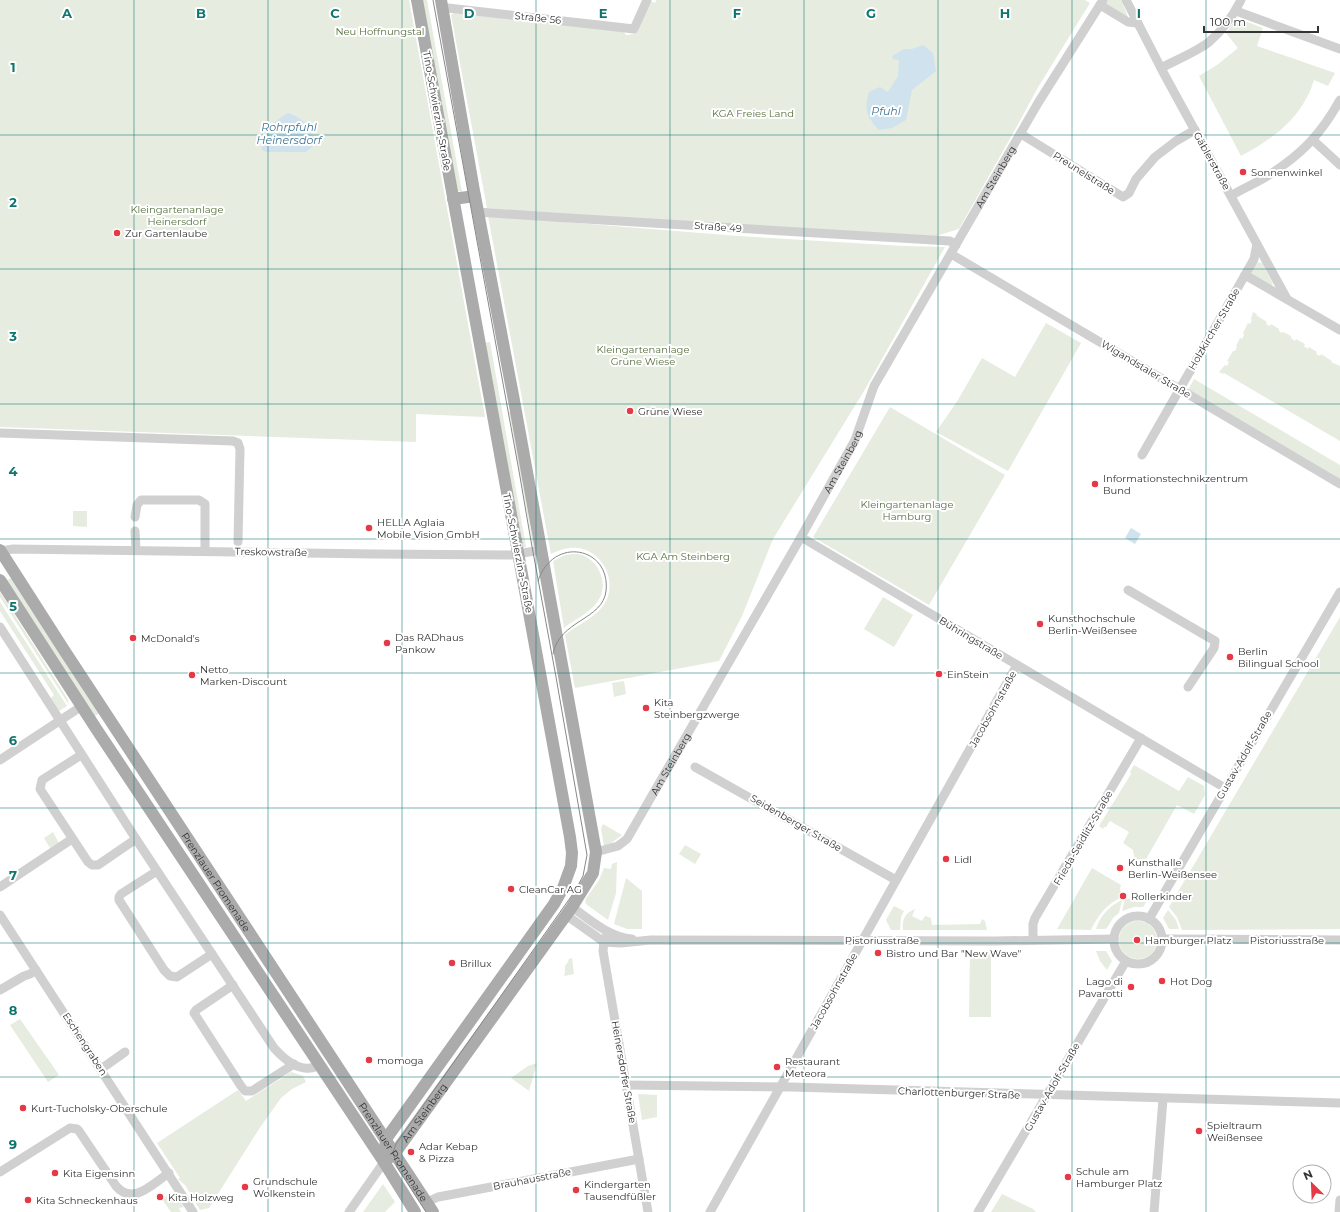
<svg xmlns="http://www.w3.org/2000/svg" width="1340" height="1212" font-family="Montserrat,sans-serif">
<style>
.green{fill:#e6ecdf}
.water{fill:#cfe2ee}
.lines{fill:none;stroke-linecap:round;stroke-linejoin:round}
.minor{stroke:#d0d0d0;stroke-width:9}
.major{stroke:#ababab;stroke-width:12}
.tram{stroke:#888;stroke-width:1}
.grid{fill:none;stroke:#0f766e;stroke-width:1;stroke-opacity:0.55}
.poi-dot{fill:#e63946;stroke:#fff;stroke-width:1.5}
.labels{text-anchor:middle;dominant-baseline:central;stroke-width:4;stroke-linejoin:round;paint-order:stroke}
.street-label{font-size:10px;fill:#333;stroke:#fff}
.park-label{font-size:10px;fill:#56703f;stroke:#fff}
.poi-label{font-size:10px;fill:#333;stroke:#fff;text-anchor:start}
.water-label{font-size:11px;font-style:italic;fill:#3f7597;stroke:#fff}
.grid-label{font-size:13px;text-anchor:middle;font-weight:bold;fill:#0f766e;stroke:#fff;stroke-width:4;stroke-linejoin:round;paint-order:stroke}
</style>
<rect width="100%" height="100%" fill="#fff"/>
<path class="green" d="M0,0H409L485,417L416,414V442L0,427Z
M421,0H427L462,192L458,191Z
M656,0H1085L1090,3L1037,89L1016,128L959,229L936,236L552,214L487,208L451,15L454,13L623,31L626,35L634,34L638,31L650,1L655,3Z
M1106,0H1121L1128,17L1105,5Z
M1237,18L1263,28L1257,46L1335,73L1328,86L1314,80C1312,86 1310,92 1307,97C1293,125 1267,142 1241,156L1199,76L1217,65L1238,48L1226,33Z
M488,216L738,236L904,246L945,247L864,391L773,539L742,616L719,661L575,688L565,635C578,624 599,617 607,599C616,577 601,551 578,548C568,547 559,550 551,554Z
M1258,262L1262,263L1273,284L1271,286L1251,274L1256,263Z
M1253,312L1257,314L1256,315L1267,322L1266,324L1270,326L1271,324L1279,329V331L1282,333L1283,332L1291,336V338L1295,341L1296,339L1305,344L1304,346L1308,349L1309,347L1317,352L1316,354L1320,356L1321,354L1332,361L1331,362L1340,366V441L1224,373L1223,374L1219,372L1225,365L1227,366L1229,362L1227,361L1233,351H1235L1237,347L1236,346L1240,338L1242,339L1244,335L1243,333L1248,323L1250,324L1252,320L1251,319Z
M1046,323L1081,343L1008,471L936,432L958,400L982,358L1015,377Z
M490,342L526,547L521,548L484,343Z
M1194,379L1340,465V479L1188,390Z
M890,407L1005,475L929,605L813,537Z
M509,412H512L536,545L533,546Z
M73,511H87V527L73,526Z
M573,554C576,554 580,554 582,555C600,561 609,586 598,601C590,613 575,619 564,628L553,561L565,555Z
M13,577L100,713L93,717L5,581Z
M0,592L67,698L69,705L0,597Z
M883,597L913,615L894,647L864,629Z
M0,602L67,706L59,711L51,698L54,695L0,611Z
M1340,617V929L1182,930L1177,917L1169,907Z
M624,681L626,694L614,697L612,683Z
M1134,765L1179,791L1188,777L1204,786L1205,795L1194,814L1177,805L1142,866L1135,860L1133,850L1123,843L1129,832L1110,821L1106,827H1104L1103,829L1099,826L1131,774L1130,772Z
M603,824L622,835L610,844L604,846L601,829Z
M53,832L59,843L50,848L44,838Z
M685,845L701,854L695,864L679,854Z
M617,862L616,893L608,920L586,904L585,900L599,880L604,868L611,869L612,864Z
M1092,868L1121,885L1120,888L1122,897C1107,904 1098,915 1091,930L1057,929Z
M626,878L642,891V929H627L614,924Z
M1138,897L1149,898L1143,907H1134L1122,911L1125,899Z
M1122,900L1119,913L1113,918L1107,928L1105,929H1096C1100,916 1109,906 1122,900Z
M894,906L904,911L901,917L900,930H891L886,920Z
M915,909L912,916L922,921L925,916L931,918L932,925L980,924L982,919L985,921L987,930H903C902,919 905,913 915,909Z
M1168,910L1176,920L1179,929H1169L1163,918Z
M1119 940a19 19 0 1 1 38 0a19 19 0 1 1-38 0Z
M970,951H991V1017H969Z
M1096,951H1106L1112,961L1107,970L1100,961Z
M572,958L574,974L564,976L565,972V966L568,962L569,959Z
M20,1019L59,1075L48,1082L10,1025Z
M537,1063L529,1091L511,1078L528,1066Z
M291,1072L303,1076L306,1082L292,1089L281,1098L259,1129L209,1208L200,1210L185,1185L178,1179L180,1178L157,1143L238,1090L246,1101Z
M638,1094L657,1095V1117L642,1120Z
M383,1184L395,1202L385,1212H363Z
M1002,1194L1033,1209L1036,1212H991Z
M168,1195L173,1197L176,1195L184,1207L179,1208L181,1212H171L162,1199Z"/>
<path class="water" d="M923,45L933,53L936,71L912,90L906,120L892,128L879,130C866,116 864,110 869,92L880,87L888,92L898,76L899,60L893,59L892,56L904,49H912Z
M288,113C303,118 316,129 313,146L306,152H266L261,149C271,129 267,125 288,113Z
M1131,528L1141,534L1135,544L1125,538Z"/>
<g class="lines">
<g class="minor">
<path d="M1126,0L1163,72L1287,299"/>
<path d="M1100,5L1128,22L1138,23"/>
<path d="M442,9L448,8L634,29L647,0"/>
<path d="M1236,11L1340,49"/>
<path d="M1161,68C1174,61 1198,51 1209,42C1223,30 1233,16 1241,0"/>
<path d="M1021,134L1123,197L1129,193L1136,179L1155,157L1176,141L1195,130"/>
<path d="M1313,140L1340,165"/>
<path d="M1231,196C1243,188 1257,183 1269,175C1302,154 1321,134 1340,100"/>
<path d="M478,212L552,217L950,241L956,245"/>
<path d="M951,254L1340,484"/>
<path d="M1245,275L1340,330"/>
<path d="M0,433L233,441L238,443L240,449L238,542"/>
<path d="M1142,455L1245,275L1254,259L1257,244"/>
<path d="M135,517L137,505L141,500H199L205,504V551"/>
<path d="M135,531L136,550"/>
<path d="M801,537L1225,788"/>
<path d="M1,551L13,549L374,554L511,555L541,550"/>
<path d="M1128,590L1215,641L1214,648L1188,687"/>
<path d="M0,627L136,839L274,1048C283,1058 296,1070 310,1068C313,1068 317,1066 319,1064"/>
<path d="M81,755L42,780L40,789L88,862L92,865H98L136,839"/>
<path d="M0,760L82,706"/>
<path d="M695,767L896,880"/>
<path id="s1" d="M596,852L618,846L627,839L801,537L855,440L874,386L1038,103L1103,0"/>
<path d="M157,871L121,894L119,897V900L164,970L170,976L177,977L212,954"/>
<path d="M0,887L72,839"/>
<path d="M572,907C590,920 609,937 632,939"/>
<path d="M0,915L193,1212"/>
<path d="M566,915L604,942L620,943L651,940L994,941L1114,939"/>
<circle cx="1138" cy="940" r="24"/>
<path d="M1149,919L1340,592"/>
<path d="M608,932L604,942L603,951L648,1212"/>
<path d="M1162,939L1340,940"/>
<path d="M1033,940V924L1035,918L1141,738"/>
<path d="M233,985L196,1010L194,1013L241,1086L245,1091H252L294,1064"/>
<path d="M0,990L24,976L30,974L36,970"/>
<path d="M101,1069L125,1052"/>
<path d="M627,1085L791,1087L1340,1103"/>
<path d="M0,1172L70,1128L77,1129L79,1131L116,1186C133,1206 152,1184 169,1173"/>
<path d="M427,1202L438,1197L449,1195L639,1159"/>
<path d="M349,1212L384,1162"/>
<path d="M710,1212L1017,665"/>
<path d="M978,1212L1126,961"/>
<path d="M1154,1212L1163,1099"/>
<path d="M1339,1212L1340,1200"/>
</g>
<g class="major">
<path d="M453,199L475,196"/>
<path id="s2" d="M0,550L64,650L433,1212"/>
<path d="M0,580L97,730L384,1162L415,1212"/>
<path id="s3" d="M384,1162L395,1153L572,907L593,873L596,852L513,395L474,191L441,0"/>
<path d="M384,1162L386,1139L554,904L563,888L571,866L572,853L570,837L417,0"/>
</g>
<path class="tram" d="M538,581C553,535 611,547 606,591C603,620 559,620 553,654
M426,1212L397,1167L393,1152L396,1144L575,891L583,876L587,855L556,677L531,541L519,471L433,0"/>
</g>
<path class="grid" d="M134,0V1212M268,0V1212M402,0V1212M536,0V1212M670,0V1212M804,0V1212M938,0V1212M1072,0V1212M1206,0V1212M0,135H1340M0,269H1340M0,404H1340M0,539H1340M0,673H1340M0,808H1340M0,943H1340M0,1077H1340"/>
<g class="poi-dot">
<circle cx="1243" cy="172" r="4"/>
<circle cx="117" cy="233" r="4"/>
<circle cx="630" cy="411" r="4"/>
<circle cx="1095" cy="484" r="4"/>
<circle cx="369" cy="528" r="4"/>
<circle cx="1040" cy="624" r="4"/>
<circle cx="133" cy="638" r="4"/>
<circle cx="387" cy="643" r="4"/>
<circle cx="1230" cy="657" r="4"/>
<circle cx="939" cy="674" r="4"/>
<circle cx="192" cy="675" r="4"/>
<circle cx="646" cy="708" r="4"/>
<circle cx="946" cy="859" r="4"/>
<circle cx="1120" cy="868" r="4"/>
<circle cx="511" cy="889" r="4"/>
<circle cx="1123" cy="896" r="4"/>
<circle cx="1137" cy="940" r="4"/>
<circle cx="878" cy="953" r="4"/>
<circle cx="452" cy="963" r="4"/>
<circle cx="1162" cy="981" r="4"/>
<circle cx="1131" cy="987" r="4"/>
<circle cx="369" cy="1060" r="4"/>
<circle cx="777" cy="1067" r="4"/>
<circle cx="23" cy="1108" r="4"/>
<circle cx="1199" cy="1131" r="4"/>
<circle cx="411" cy="1152" r="4"/>
<circle cx="55" cy="1173" r="4"/>
<circle cx="1068" cy="1177" r="4"/>
<circle cx="245" cy="1187" r="4"/>
<circle cx="576" cy="1190" r="4"/>
<circle cx="160" cy="1197" r="4"/>
<circle cx="28" cy="1200" r="4"/>
</g>
<g class="labels">
<g class="street-label">
<text transform="translate(538 18) rotate(6)">Straße 56</text>
<text transform="translate(437 111) rotate(80)">Tino-Schwierzina-Straße</text>
<text transform="translate(1212 161) rotate(61)">Gäblerstraße</text>
<text transform="translate(1084 173) rotate(32)">Preunelstraße</text>
<text stroke="none"><textPath href="#s1" startOffset="793">Am Steinberg</textPath></text>
<text transform="translate(718 227) rotate(4)">Straße 49</text>
<text transform="translate(1214 329) rotate(-60)">Holzkircher Straße</text>
<text transform="translate(1146 369) rotate(31)">Wigandstaler Straße</text>
<text stroke="none"><textPath href="#s1" startOffset="469">Am Steinberg</textPath></text>
<text transform="translate(271 552) rotate(1)">Treskowstraße</text>
<text transform="translate(518 553) rotate(79)">Tino-Schwierzina-Straße</text>
<text transform="translate(971 638) rotate(31)">Bühringstraße</text>
<text transform="translate(993 709) rotate(-61)">Jacobsohnstraße</text>
<text transform="translate(1244 755) rotate(-60)">Gustav-Adolf-Straße</text>
<text stroke="none"><textPath href="#s1" startOffset="121">Am Steinberg</textPath></text>
<text transform="translate(796 823) rotate(30)">Seidenberger Straße</text>
<text transform="translate(1083 838) rotate(-60)">Frieda-Seidlitz-Straße</text>
<text stroke="none"><textPath href="#s2" startOffset="396">Prenzlauer Promenade</textPath></text>
<text x="882" y="940">Pistoriusstraße</text>
<text x="1287" y="940">Pistoriusstraße</text>
<text transform="translate(834 991) rotate(-61)">Jacobsohnstraße</text>
<text transform="translate(85 1044) rotate(57)">Eschengraben</text>
<text transform="translate(624 1072) rotate(80)">Heinersdorfer Straße</text>
<text transform="translate(1052 1087) rotate(-60)">Gustav-Adolf-Straße</text>
<text transform="translate(959 1093) rotate(2)">Charlottenburger Straße</text>
<text stroke="none"><textPath href="#s3" startOffset="64">Am Steinberg</textPath></text>
<text stroke="none"><textPath href="#s2" startOffset="719">Prenzlauer Promenade</textPath></text>
<text transform="translate(532 1179) rotate(-11)">Brauhausstraße</text>
</g>
<g class="park-label">
<text x="380" y="31">Neu Hoffnungstal</text>
<text x="753" y="113">KGA Freies Land</text>
<text x="177" y="209">Kleingartenanlage<tspan x="177" dy="12">Heinersdorf</tspan></text>
<text x="643" y="349">Kleingartenanlage<tspan x="643" dy="12">Grüne Wiese</tspan></text>
<text x="907" y="504">Kleingartenanlage<tspan x="907" dy="12">Hamburg</tspan></text>
<text x="683" y="556">KGA Am Steinberg</text>
</g>
<g class="poi-label">
<text x="1251" y="172">Sonnenwinkel</text>
<text x="125" y="233">Zur Gartenlaube</text>
<text x="638" y="411">Grüne Wiese</text>
<text x="1103" y="478">Informationstechnikzentrum<tspan x="1103" dy="12">Bund</tspan></text>
<text x="377" y="522">HELLA Aglaia<tspan x="377" dy="12">Mobile Vision GmbH</tspan></text>
<text x="1048" y="618">Kunsthochschule<tspan x="1048" dy="12">Berlin-Weißensee</tspan></text>
<text x="395" y="637">Das RADhaus<tspan x="395" dy="12">Pankow</tspan></text>
<text x="141" y="638">McDonald's</text>
<text x="1238" y="651">Berlin<tspan x="1238" dy="12">Bilingual School</tspan></text>
<text x="200" y="669">Netto<tspan x="200" dy="12">Marken-Discount</tspan></text>
<text x="947" y="674">EinStein</text>
<text x="654" y="702">Kita<tspan x="654" dy="12">Steinbergzwerge</tspan></text>
<text x="954" y="859">Lidl</text>
<text x="1128" y="862">Kunsthalle<tspan x="1128" dy="12">Berlin-Weißensee</tspan></text>
<text x="519" y="889">CleanCar AG</text>
<text x="1131" y="896">Rollerkinder</text>
<text x="1145" y="940">Hamburger Platz</text>
<text x="886" y="953">Bistro und Bar "New Wave"</text>
<text x="460" y="963">Brillux</text>
<text x="1123" y="981" text-anchor="end">Lago di<tspan x="1123" dy="12">Pavarotti</tspan></text>
<text x="1170" y="981">Hot Dog</text>
<text x="377" y="1060">momoga</text>
<text x="785" y="1061">Restaurant<tspan x="785" dy="12">Meteora</tspan></text>
<text x="31" y="1108">Kurt-Tucholsky-Oberschule</text>
<text x="1207" y="1125">Spieltraum<tspan x="1207" dy="12">Weißensee</tspan></text>
<text x="419" y="1146">Adar Kebap<tspan x="419" dy="12">&amp; Pizza</tspan></text>
<text x="1076" y="1171">Schule am<tspan x="1076" dy="12">Hamburger Platz</tspan></text>
<text x="63" y="1173">Kita Eigensinn</text>
<text x="253" y="1181">Grundschule<tspan x="253" dy="12">Wolkenstein</tspan></text>
<text x="584" y="1184">Kindergarten<tspan x="584" dy="12">Tausendfüßler</tspan></text>
<text x="168" y="1197">Kita Holzweg</text>
<text x="36" y="1200">Kita Schneckenhaus</text>
</g>
<g class="water-label">
<text x="886" y="111">Pfuhl</text>
<text x="289" y="127">Rohrpfuhl<tspan x="289" dy="13">Heinersdorf</tspan></text>
</g>
</g>
<g class="grid-label">
<text x="67" y="18">A</text>
<text x="201" y="18">B</text>
<text x="335" y="18">C</text>
<text x="469" y="18">D</text>
<text x="603" y="18">E</text>
<text x="737" y="18">F</text>
<text x="871" y="18">G</text>
<text x="1005" y="18">H</text>
<text x="1139" y="18">I</text>
<text x="13" y="72">1</text>
<text x="13" y="207">2</text>
<text x="13" y="341">3</text>
<text x="13" y="476">4</text>
<text x="13" y="611">5</text>
<text x="13" y="745">6</text>
<text x="13" y="880">7</text>
<text x="13" y="1015">8</text>
<text x="13" y="1149">9</text>
</g>
<g transform="translate(1312 1184) rotate(336)"><circle r="19" fill="#ffffff" stroke="#adadad"/>
<path d="M0-3L7 15L0 10L-7 15Z" fill="#e63946"/>
<text y="-6" font-size="11" font-weight="bold" text-anchor="middle" fill="#333333">N</text>
</g>
<path d="M1204 26v6h114v-6" fill="none" stroke="#333333" stroke-width="2"/>
<text x="1210" y="26" font-size="12" fill="#333333" stroke="#ffffff" stroke-width="3" paint-order="stroke">100 m</text>
</svg>
